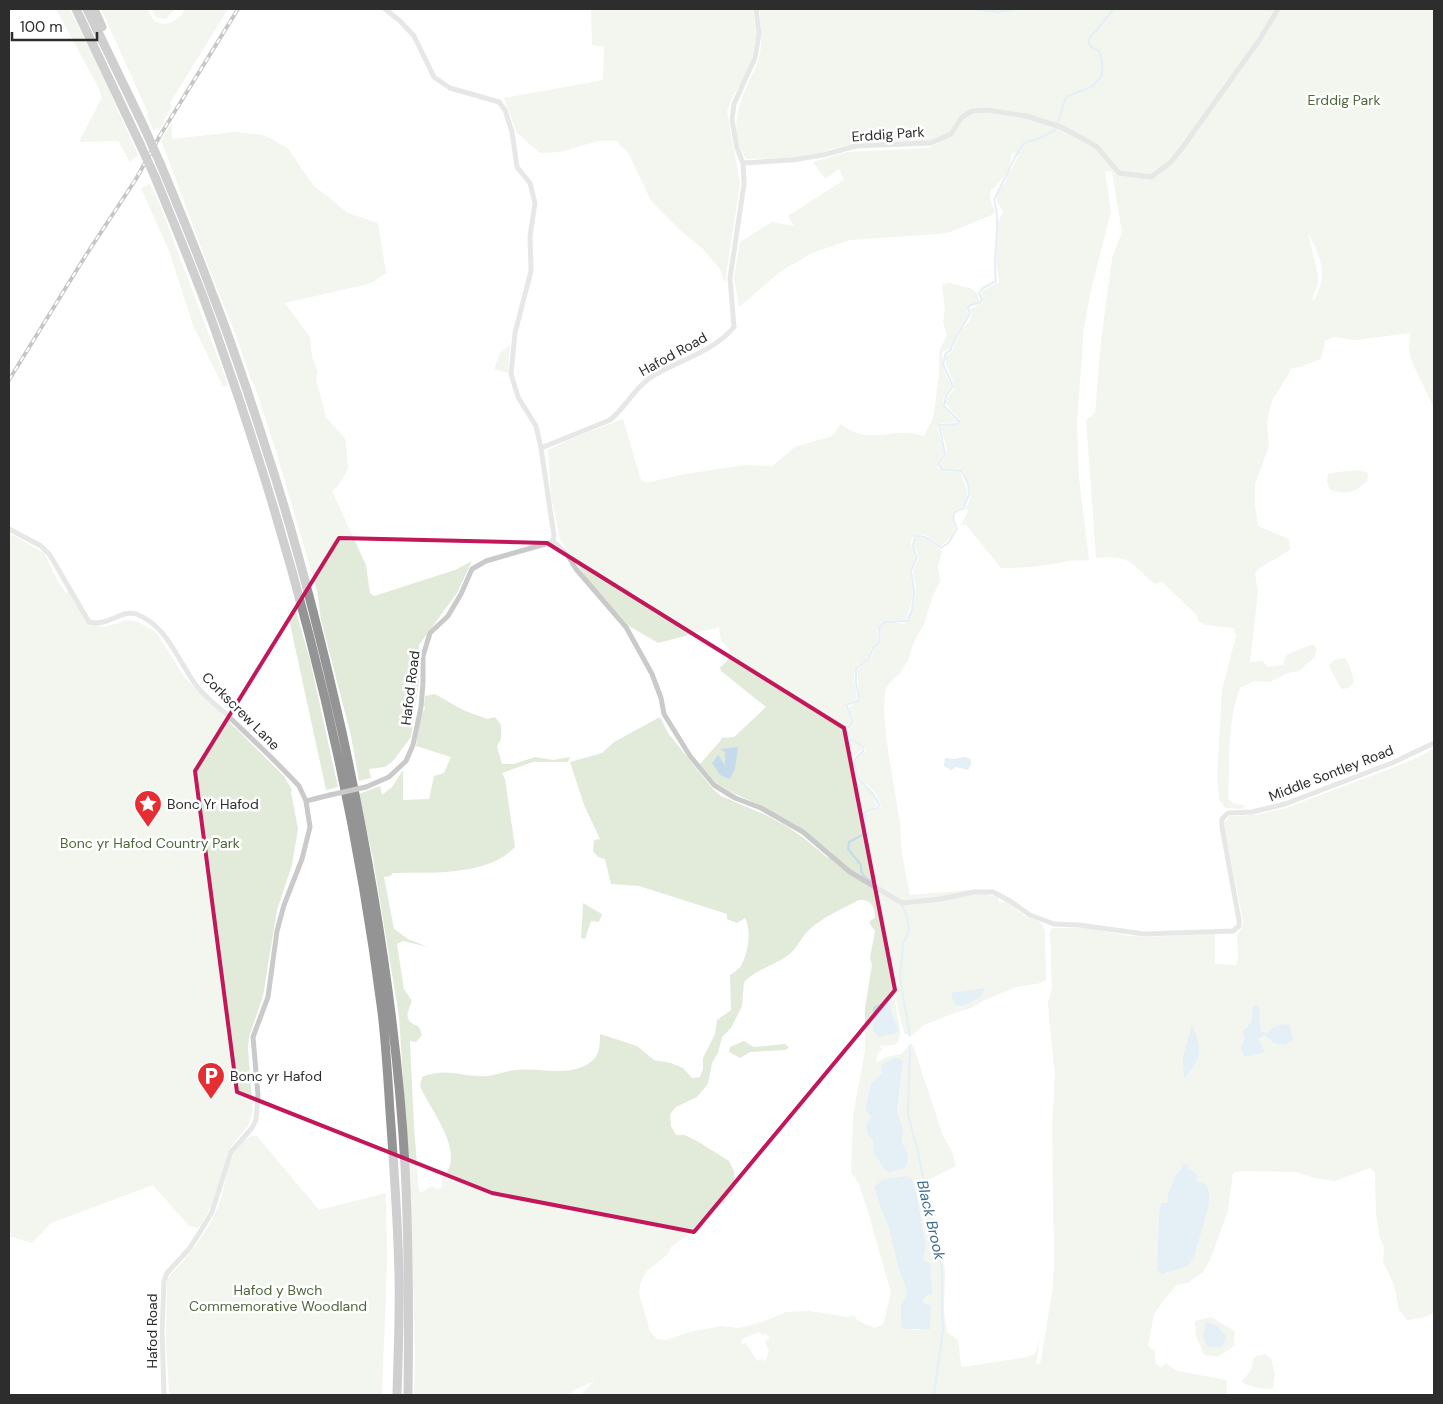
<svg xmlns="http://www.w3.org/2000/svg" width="1443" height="1404" font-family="'DM Sans',sans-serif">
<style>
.green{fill:#e2ebda;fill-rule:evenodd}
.water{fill:#c5dbeb}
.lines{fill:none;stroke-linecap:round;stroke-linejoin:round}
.stream{stroke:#c5dbeb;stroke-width:2}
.street{stroke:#cacaca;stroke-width:5}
.highway{stroke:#949494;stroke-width:9}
.rail-casing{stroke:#828282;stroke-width:4}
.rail{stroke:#fff;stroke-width:2;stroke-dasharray:5.5;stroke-linecap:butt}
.street-bridge{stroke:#cacaca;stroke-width:5}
.highway-bridge{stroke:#949494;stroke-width:9}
.marked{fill:none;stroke:#c2185b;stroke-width:4;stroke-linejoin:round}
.labels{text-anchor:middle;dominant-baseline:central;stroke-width:5;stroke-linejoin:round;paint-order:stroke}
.park-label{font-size:14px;fill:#4e683a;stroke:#fff}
.street-label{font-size:14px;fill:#2d2d2d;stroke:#fff}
.poi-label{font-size:14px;fill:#2d2d2d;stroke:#fff;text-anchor:start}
.water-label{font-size:15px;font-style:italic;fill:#3b6b8f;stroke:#fff}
</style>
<rect width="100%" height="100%" fill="#fff"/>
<path class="green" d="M56,9H69L94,57L138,155L130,162L118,141L79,142L102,97L98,87Z
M101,9H147C149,12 151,17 154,20C166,30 180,19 185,9H228L170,103L172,106L159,130L156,128L154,131L147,116L148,113Z
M151,9H175L166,19L157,18Z
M591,9H753L756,35L752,58L741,84L734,94L727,111L740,184L725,283L720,269L702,248L682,232L651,201L629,154L616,141H598L560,152L540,153L517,133L504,98L603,80L604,47L592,45Z
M759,9H1434V408L1411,360L1409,346L1410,333L1356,340L1334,337L1325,341L1321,359L1300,367L1292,368L1271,403L1267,423L1269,446L1255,484V505L1258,526L1289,539L1290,550L1258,569L1255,574L1258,591L1250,662L1262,661L1269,667L1283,665L1286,655L1313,644L1317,649L1314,658L1299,671L1288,673L1270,682L1255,681L1240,688C1227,722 1230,762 1228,798L1234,804L1245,805L1242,809L1225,808L1219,799L1217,777L1222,690L1236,636L1234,628L1205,625L1198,621L1197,615L1162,582L1154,584C1129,561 1131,556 1096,558L1086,420L1095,413L1101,341L1112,258L1122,232L1112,172L1105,171L1111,212L1091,290L1084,328L1077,423L1079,478L1089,560C1083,561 1076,560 1069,561C1046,566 1025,568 1001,568L966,525H961L969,509L962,510C978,498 965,484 965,472L963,470H943L940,468V463C952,450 945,443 940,428L943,425H957L961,421L946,404C945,395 954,394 954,387C955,381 945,368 945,356L952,352L961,330L969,322L972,313L970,311L971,309L983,303L981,296L982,291L999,282L996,260L998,232L997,223L1003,212L997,202V190L1005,183L1008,172L1012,169L1019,154L1011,153C1013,166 1001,182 991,190L990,200L995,211L992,215L950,232L940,234L850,240L812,253L780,272L739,307L734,278L740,242L772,222L794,226L788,216L844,180L839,169L825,179L813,162L847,152L929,148L940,142L856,144L830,149L821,153L790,158L746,159C729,132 737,107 750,79C753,73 757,65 759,58C763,41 761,26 759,9ZM1308,233C1321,257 1328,273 1315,299L1312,300L1318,283V275Z
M172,124V139L234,132L264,135L288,148L313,185L348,213L378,223L386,273L373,282L364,285L285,303L310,337L312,357L318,372L316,379L326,417L346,440L348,469L338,486L332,491L366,565L370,593L374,596L455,570L472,561L457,593L419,645L418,672L419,681L411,737L393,761L385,767L369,769L371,778L359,781L351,736L321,620L317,591L276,451L255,387L251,380L236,335L210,271L161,140Z
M150,184L160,205L228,385L223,387L193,325L169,251L141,188Z
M949,283L970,288L977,293L980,302L969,306L967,311L969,315L958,330L950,349L942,352L944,371L951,385C950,390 947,392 944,397C939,408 951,414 958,422L941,423L937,427L944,453L937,464V468L945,472H961C963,483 973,496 962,506C958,510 955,511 952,514L955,530L949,539L940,547C932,540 924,529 912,538L911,544L915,558L910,573L913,591L910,608L905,621C893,619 885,619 877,629L879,641L871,649L869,658C846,673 856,676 857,699L847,704L845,707L852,722L846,728C845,745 854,740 863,748L853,758L854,777L873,794L877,806L873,809L864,811L863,815L865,816L867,813L877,810L881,807L876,794L857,775L855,760L866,750L865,746L854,741L848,736L849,729L855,722L848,708L860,700L857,670L871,659L874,649L882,641C882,638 880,635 880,632C878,619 897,622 904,624L907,622L913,609L916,588L913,571L919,557C916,549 911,545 917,537L927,539L942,551L938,568L940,581L933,596L924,624L914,642L908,660L900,673L888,685L885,691L884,711L886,737L900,823L902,854L910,895L968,890L973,895L985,894L998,897L999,902L1002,903L1006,901L1024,915L1040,922L1043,926L1045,931L1046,980L1041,983L1017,987L987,999L971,1008L954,1013L924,1025L912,1035L909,1036L908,1034L905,1035L898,1011L897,1002L895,1001C895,1011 906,1037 896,1044C892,1046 884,1045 879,1046L883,1050L878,1052L876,1063L886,1057L901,1054L911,1043L914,1048L943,1136L952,1151L956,1166L926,1181L933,1216L943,1253L945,1271L944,1311L947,1332L958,1340C960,1349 959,1358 962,1367L1027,1357L1035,1354L1040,1339L1036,1364H1040L1042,1354L1053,1286L1054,1259L1052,1127L1055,1074L1049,1020L1048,1002L1052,988L1050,931L1052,928H1085L1130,936L1148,937L1215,934V964L1236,965L1238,958L1237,935L1242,928L1243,921L1225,830V822L1230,816L1255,815L1286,808L1392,768L1421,756L1434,748V1313L1422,1318L1407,1320L1399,1310L1394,1285L1383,1262L1384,1247L1379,1236L1376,1212L1375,1172L1370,1168L1335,1181L1314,1178L1297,1172L1243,1171L1233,1173L1228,1211L1210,1260L1203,1272L1188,1283L1177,1285L1166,1297L1154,1314L1148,1346L1155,1351V1363L1161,1368L1166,1363L1177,1371L1227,1380V1395H581L594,1381L572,1391L571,1394L573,1395H414L415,1357L411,1207L399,1016L373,859L359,794L380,786L382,795L392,787L403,770V800L429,799L434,776L444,773L451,757L416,746L421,714L425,709L424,705L425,696L435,694L463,710L487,719L495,717L501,725V739L497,746L502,764H514L535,757L553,760L570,757L568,762H533L502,773L505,779L515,847C487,877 430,872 392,873L391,876L384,877L394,929L408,939L428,947L403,941L397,944L404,989L412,1001C406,1016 404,1020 419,1027L422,1035L416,1042L410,1041L414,1126L419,1192H422L432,1186L436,1189L442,1188V1178C468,1154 430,1110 420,1086L422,1077C446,1067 461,1077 486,1076C496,1075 506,1071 516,1070C541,1067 574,1079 594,1059C600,1053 600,1042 600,1034L637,1046L654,1060L671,1063L683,1068L692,1078L700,1077L703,1069V1058L715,1034L717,1020L731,1010L730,975C733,973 737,970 740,967C748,956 752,930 745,918L737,923L727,919V914L639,886L611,884L605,859L598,857L593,851L594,840L600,839L584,805L570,762L602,753L614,742L660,717L668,733L713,789L721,796L768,816L788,827L805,839L828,858L833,854L804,830L757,804L731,792L715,782L700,764L721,740V738L734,737L766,707L721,671L720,667C732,661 732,648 721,641L719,627L658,643L629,626L585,576L560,539L551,496L548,450L570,439L623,419L641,480L645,482H651L679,475L745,465L772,466L795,447L832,436L841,424C864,443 882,432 909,433C914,433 919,435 924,436L933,418L939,375V351L947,335L943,322L945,310L942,285ZM859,900C871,899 875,907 875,918L871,920L869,923L875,931L870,958L872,965L865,1008V1050L853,1116L851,1172L859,1184L869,1215L891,1293L883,1324L875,1328L858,1321L854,1315L847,1317L810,1311L786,1312L765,1321L739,1328L721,1326L689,1332L666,1340L657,1339L650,1331L639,1293L640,1284L646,1272L668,1254L671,1247L696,1229L733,1195L735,1183L734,1171L729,1161L697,1141L685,1135H676L671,1126L670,1114L676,1107L697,1097L708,1084L712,1063L718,1053L722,1037L731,1028L742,1006L744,982C757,969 773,966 787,956C797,950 800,938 809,930C821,918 844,908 859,900ZM891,1005L892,1014L899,1030L876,1035L873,1030V1008ZM1253,1006L1261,1021V1030L1267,1033L1272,1028L1281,1024L1285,1045L1273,1043L1264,1035L1241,1044L1245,1038V1027L1251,1022ZM899,1058L903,1060L897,1110L903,1130L902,1144L874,1153L873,1141L868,1134L871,1117L865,1109L871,1084L882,1073L881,1066L886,1062ZM1181,1170L1197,1181C1200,1215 1207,1235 1188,1266L1173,1270L1167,1274L1157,1270L1159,1211L1161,1203H1167L1168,1200L1167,1196L1177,1173ZM911,1179L917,1196L926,1247L923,1257L927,1296L923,1300L924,1304L930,1305L920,1330L905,1329L901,1327V1305L906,1296L907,1291L898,1266L888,1225L882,1212L874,1187ZM759,1332L762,1335L766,1334L770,1338L765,1342L769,1351L765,1362L763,1359L757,1361L747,1345L745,1343L741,1345L742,1339Z
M510,345L508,373L494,369L500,353Z
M1359,470L1368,473L1367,481C1353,493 1349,495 1330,490L1327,482L1328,474L1338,472Z
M9,533L44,553L58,582L66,593L68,591L89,622L93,625L105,627L128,620L138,622L156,632L185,678L284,776L292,790L291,792L298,829L292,865L277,910L263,996L249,1037L248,1049L253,1111L249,1124L230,1148L212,1204L201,1225L197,1228L189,1226L153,1185L51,1223L32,1243L9,1236V535L12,536Z
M295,608L310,660L338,787L326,790L287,610Z
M1345,658L1350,667L1354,682L1349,688L1341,689L1329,666L1334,660Z
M583,903L602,914L599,922L591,921L585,939L581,938Z
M744,1041L754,1047L785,1044L789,1047L786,1050L750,1052L740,1058L729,1052L730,1047Z
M252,1136H257L319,1210L386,1193L387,1262L382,1395H169L166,1340L167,1281C171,1272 178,1268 184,1260C198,1243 211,1225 219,1204C228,1182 226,1148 252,1136Z
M1211,1317L1235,1331L1234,1346L1218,1357L1204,1355L1196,1336L1195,1321Z
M1265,1354L1271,1359L1275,1375L1273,1388C1261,1390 1252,1387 1241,1382L1251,1370L1254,1357Z"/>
<path class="water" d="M738,747L735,769L730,779L720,775L712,763L718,755L725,765V752L720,749Z
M964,757L971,759V765L968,770L956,767L951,770L944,766L945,758L953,759Z
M985,988L981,997L963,1006L954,1004L951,993Z
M882,1003L891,1005L892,1014L899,1030L896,1033L878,1037L873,1030V1007Z
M1253,1005L1259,1006L1261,1031L1267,1033C1274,1025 1280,1023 1290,1025L1293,1040L1285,1045L1273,1043L1264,1035L1258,1039L1265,1052L1245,1057C1240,1050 1240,1045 1245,1038L1242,1032L1251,1022Z
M1192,1025C1203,1049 1202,1059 1184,1078L1183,1057Z
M894,1058H899L903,1060L897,1110L903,1130L902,1144C909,1151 909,1159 905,1168L889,1172L885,1170L874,1153L873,1141L868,1134L866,1125L871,1117L865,1109L871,1084L882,1073L881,1066L886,1062Z
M1183,1164L1189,1165L1188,1169L1197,1174V1181L1207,1185L1209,1193V1204L1195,1254L1188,1266L1163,1274L1157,1270L1159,1211L1161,1203H1167L1168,1200L1167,1196L1177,1173L1181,1170Z
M906,1176L912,1179L917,1196L926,1247L923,1258L924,1260L930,1264L932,1294L927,1296L923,1300L924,1304L931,1305L930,1329H905L901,1327V1305L906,1296L907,1291L898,1266L888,1225L882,1212L874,1187L884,1179Z
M1206,1322L1218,1326L1227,1338L1221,1347H1208L1203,1337Z"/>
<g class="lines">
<path class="stream" d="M974,9L999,12L1016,9
M872,882C865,877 860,875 861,865L848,849L849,842L866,833L865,812L878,808L879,805L874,795L857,777L854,760L863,751L864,747L848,738L847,729L853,722L846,705L858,701L859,697L856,683V669L869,659L873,648L880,641L879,628L885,622L907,621L912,610L914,591L911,571L917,557C913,550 911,544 916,536C928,535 932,543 941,548L949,542L957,529L953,518L954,513L963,508L969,495L968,484L962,471L942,470L938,464L945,454L939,425L957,424L959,421L944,406L946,396L953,386L943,364L946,353L950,351L958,333L970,314L968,308L971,305L980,303L982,300L979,293L983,288L996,281C992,254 1002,225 994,200L1014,159L1024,143L1042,137L1055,130L1066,97L1093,86L1102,75V61L1099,51L1091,47L1088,40L1114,9
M902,905L907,917L909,930L903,944L900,978L910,1036
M910,1046L908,1114L918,1152L942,1270V1308L943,1329L934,1395"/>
<path class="street" d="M743,163L792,160L823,155L856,146L931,143L951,134L962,117L972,111L988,110L1026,116L1061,127L1096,146L1119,173L1151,177L1170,163L1180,151L1260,39L1278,9
M541,448L610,420C627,406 636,385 656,374C683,359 714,351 734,327L730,278L744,184L743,163L737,148L732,120L734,104L755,58L759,34L756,9
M9,529L41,546L50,555L89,622C109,627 121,609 136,614C167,625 178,661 196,685C204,696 216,705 226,714C251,738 276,761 299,786L306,801L310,827L302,859L284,905L277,931L268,997L253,1037L258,1095L256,1120L252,1128L231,1152L212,1212L200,1232L189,1249L167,1273L164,1281L162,1331L164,1395
M553,541L567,554L576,569L626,627L652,674L661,698L664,714L690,756L714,785L735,798L761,808L803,832L850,872L902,903L941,899L974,892H993L1010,901L1030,915L1054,924L1079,925L1144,934L1233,931L1239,926V920L1222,827V819L1228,813L1252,812L1285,804L1392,763L1434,743
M366,787L389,777L406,761L413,745L421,707L423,683V656L430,633L448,616L461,594L472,569L486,561L549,543L553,541L554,536L541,448L536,426L518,397L511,374L515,333L531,271L530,236L535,203L530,183L517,167L512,132L505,110L499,102L450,88L434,77L414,36L400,21L385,9
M306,801L330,795"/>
<path class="highway" d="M76,9L140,144
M87,9L144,127
M94,9L102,27
M160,163C178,206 196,249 212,293C233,346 251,401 268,455C298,546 321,639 342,732C373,875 397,1020 405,1166C409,1243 409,1319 408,1395
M155,177C177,231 200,285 219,341C296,558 353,783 382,1012C386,1045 388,1079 390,1112C394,1167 398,1221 399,1276C400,1316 398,1355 397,1395"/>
<defs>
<path id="rail" d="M9,380L86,255L136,179L161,134L238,9"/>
</defs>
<use href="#rail" class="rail-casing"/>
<use href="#rail" class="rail"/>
<path class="street-bridge" d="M330,795L366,787"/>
<path class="highway-bridge" d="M144,127L160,163
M140,144L155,177"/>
</g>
<path d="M0 0H1443V1404H0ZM339,538L547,543L844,728L895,990L694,1232L492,1193L237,1092L195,771Z" fill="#fff" fill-opacity=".55" fill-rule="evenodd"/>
<path class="marked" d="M339,538L547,543L844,728L895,990L694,1232L492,1193L237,1092L195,771Z"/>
<defs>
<symbol id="sight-pin" viewBox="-11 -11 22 30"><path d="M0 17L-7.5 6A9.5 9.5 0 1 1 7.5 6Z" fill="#e62d34" stroke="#fff"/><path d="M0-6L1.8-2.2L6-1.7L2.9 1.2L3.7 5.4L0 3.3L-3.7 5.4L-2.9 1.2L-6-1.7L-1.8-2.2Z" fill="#fff"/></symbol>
<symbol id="parking-pin" viewBox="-11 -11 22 30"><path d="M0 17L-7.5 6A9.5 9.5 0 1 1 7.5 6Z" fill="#e62d34" stroke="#fff"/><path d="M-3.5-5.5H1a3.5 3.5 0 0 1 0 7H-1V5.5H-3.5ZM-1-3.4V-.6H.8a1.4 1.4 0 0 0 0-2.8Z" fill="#fff"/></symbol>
</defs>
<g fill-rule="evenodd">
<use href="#sight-pin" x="132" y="788" width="32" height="43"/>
<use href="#parking-pin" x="195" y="1060" width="32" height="43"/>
</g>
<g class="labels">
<g class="park-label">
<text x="1344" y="100">Erddig Park</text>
<text x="150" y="843">Bonc yr Hafod Country Park</text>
<text x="278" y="1290">Hafod y Bwch<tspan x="278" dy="16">Commemorative Woodland</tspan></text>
</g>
<g class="street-label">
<text transform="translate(888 134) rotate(-4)">Erddig Park</text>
<text transform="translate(673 354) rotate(-29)">Hafod Road</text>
<text transform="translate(410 688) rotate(-83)">Hafod Road</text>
<text transform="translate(241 711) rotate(45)">Corkscrew Lane</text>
<text transform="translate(1331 773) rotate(-21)">Middle Sontley Road</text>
<text transform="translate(152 1331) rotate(-90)">Hafod Road</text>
</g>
<g class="poi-label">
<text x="167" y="804">Bonc Yr Hafod</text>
<text x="230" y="1076">Bonc yr Hafod</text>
</g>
<g class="water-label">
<text transform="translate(931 1220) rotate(77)">Black Brook</text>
</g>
</g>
<rect width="1443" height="1404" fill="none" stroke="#2d2d2d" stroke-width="20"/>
<path d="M12 32v8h85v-8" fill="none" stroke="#2d2d2d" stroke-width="2.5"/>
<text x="20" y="32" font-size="15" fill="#2d2d2d" stroke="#ffffff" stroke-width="4" paint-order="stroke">100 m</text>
</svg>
